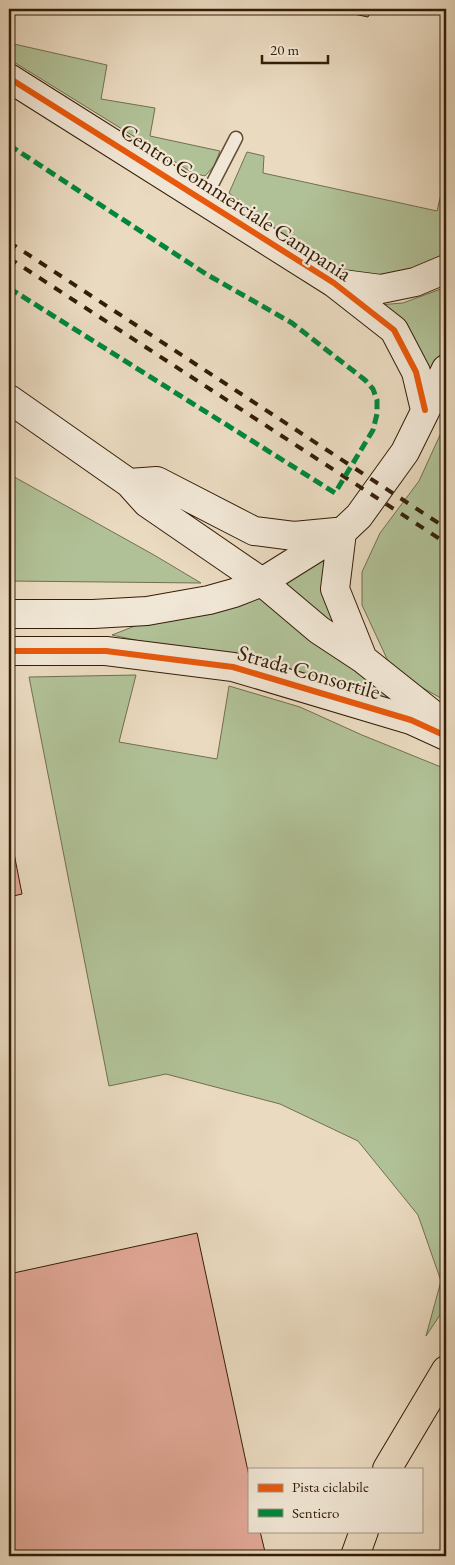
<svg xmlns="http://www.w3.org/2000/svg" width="455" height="1565" font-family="'EB Garamond',serif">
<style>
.green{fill:#b1c197;stroke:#726f4f}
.building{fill:#e3a998;stroke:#341d07}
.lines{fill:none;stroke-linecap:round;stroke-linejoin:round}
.lane-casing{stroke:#624c35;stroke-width:15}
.secondary-casing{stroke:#341d07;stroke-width:30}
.highway-casing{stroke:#341d07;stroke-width:30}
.lane{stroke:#f1e7d6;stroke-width:12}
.secondary{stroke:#f1e7d6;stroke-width:28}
.highway{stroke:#eadac0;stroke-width:28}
.rail{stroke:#341d07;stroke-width:4;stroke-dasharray:9 9;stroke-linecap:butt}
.quiet{stroke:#00873e;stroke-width:5;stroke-dasharray:10 5;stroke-linecap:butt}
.cycleway-casing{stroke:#f1e7d6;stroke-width:9}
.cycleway{stroke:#e8590c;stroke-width:6}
.labels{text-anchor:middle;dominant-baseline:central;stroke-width:4.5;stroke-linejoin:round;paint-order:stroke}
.street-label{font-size:22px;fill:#341d07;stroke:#f1e7d6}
</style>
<rect width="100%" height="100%" fill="#eadac0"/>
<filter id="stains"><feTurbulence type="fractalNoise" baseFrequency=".004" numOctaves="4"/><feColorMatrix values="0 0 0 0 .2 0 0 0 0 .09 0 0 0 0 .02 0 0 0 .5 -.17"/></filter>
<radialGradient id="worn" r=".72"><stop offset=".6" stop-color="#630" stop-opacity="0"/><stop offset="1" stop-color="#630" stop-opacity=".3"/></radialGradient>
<path class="green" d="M9,40L14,44L107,65L101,99L155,108L150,136L220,151L214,166L205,176L193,173L9,59Z
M247,152L264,156L263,173L437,211L446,173V258L396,280L365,278L326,266L229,193Z
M446,287V340L435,369H430L410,333L378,305L403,303Z
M446,422V701L414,683L388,661L362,605V572L380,533L419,481Z
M9,474L154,555L201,583L9,581Z
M331,549L325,590L428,720L149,643L112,635Z
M136,675L119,742L217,759L229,686L300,707L362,735L446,769V1306L426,1336L441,1281L418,1215L358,1141L280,1104L166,1074L109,1086L29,677Z"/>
<path class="building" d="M330,9H372L368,17Z
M446,16V41L441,40Z
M9,828L22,894L9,897Z
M197,1233L249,1476V1531H260L266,1556H9V1274Z"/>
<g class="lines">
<defs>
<path id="lane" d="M204,200L236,138"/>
<path id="secondary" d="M9,78L334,283L394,330L416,372L425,410
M335,283L381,289L415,282L446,269
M9,399L129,483L147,503L262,582L319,630L363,659
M129,483L157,481L254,531L294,536L336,532
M342,532L335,589L363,659L446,725
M9,614H93L147,611L209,600L234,593L262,582L342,532L359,516L405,452L446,369
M9,651H106L233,667L411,720L446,736"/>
<path id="highway" d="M387,1469L446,1370
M355,1556L364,1531"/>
</defs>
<use href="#lane" class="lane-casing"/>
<use href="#secondary" class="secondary-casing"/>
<use href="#highway" class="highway-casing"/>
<use href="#lane" class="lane"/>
<use href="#secondary" class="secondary"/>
<use href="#highway" class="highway"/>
<path class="rail" d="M9,242L446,528
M9,258L446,543"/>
<path class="quiet" d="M9,145L206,274L292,323L365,380L373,389L377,400V414L373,430L335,493L9,288"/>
<defs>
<path id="cycleway" d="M9,78L334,283L394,330L416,372L425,410
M9,651H106L233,667L411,720L446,736"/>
</defs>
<use href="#cycleway" class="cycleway-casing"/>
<use href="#cycleway" class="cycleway"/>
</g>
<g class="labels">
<g class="street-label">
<text transform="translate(236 202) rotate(33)">Centro Commerciale Campania</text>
<text transform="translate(309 672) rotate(16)">Strada Consortile</text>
</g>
</g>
<rect width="455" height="1565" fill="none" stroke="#eadac0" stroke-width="30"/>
<rect x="10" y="10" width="435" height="1545" fill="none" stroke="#341d07" stroke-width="2.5"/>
<rect x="15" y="15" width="425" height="1535" fill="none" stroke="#341d07"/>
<rect x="248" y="1468" width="175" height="65" fill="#f1e7d6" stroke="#a59683"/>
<rect x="258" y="1484" width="25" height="8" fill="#e8590c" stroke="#a59683"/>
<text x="292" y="1492" font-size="15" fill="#341d07">Pista ciclabile</text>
<rect x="258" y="1509" width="25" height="8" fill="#00873e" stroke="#a59683"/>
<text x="292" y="1518" font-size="15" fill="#341d07">Sentiero</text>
<path d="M262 55v8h66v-8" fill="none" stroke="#341d07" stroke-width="2.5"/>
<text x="270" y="55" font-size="15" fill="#341d07" stroke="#f1e7d6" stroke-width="4" paint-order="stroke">20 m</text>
<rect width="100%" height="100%" filter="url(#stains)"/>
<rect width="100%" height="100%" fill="url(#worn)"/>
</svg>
